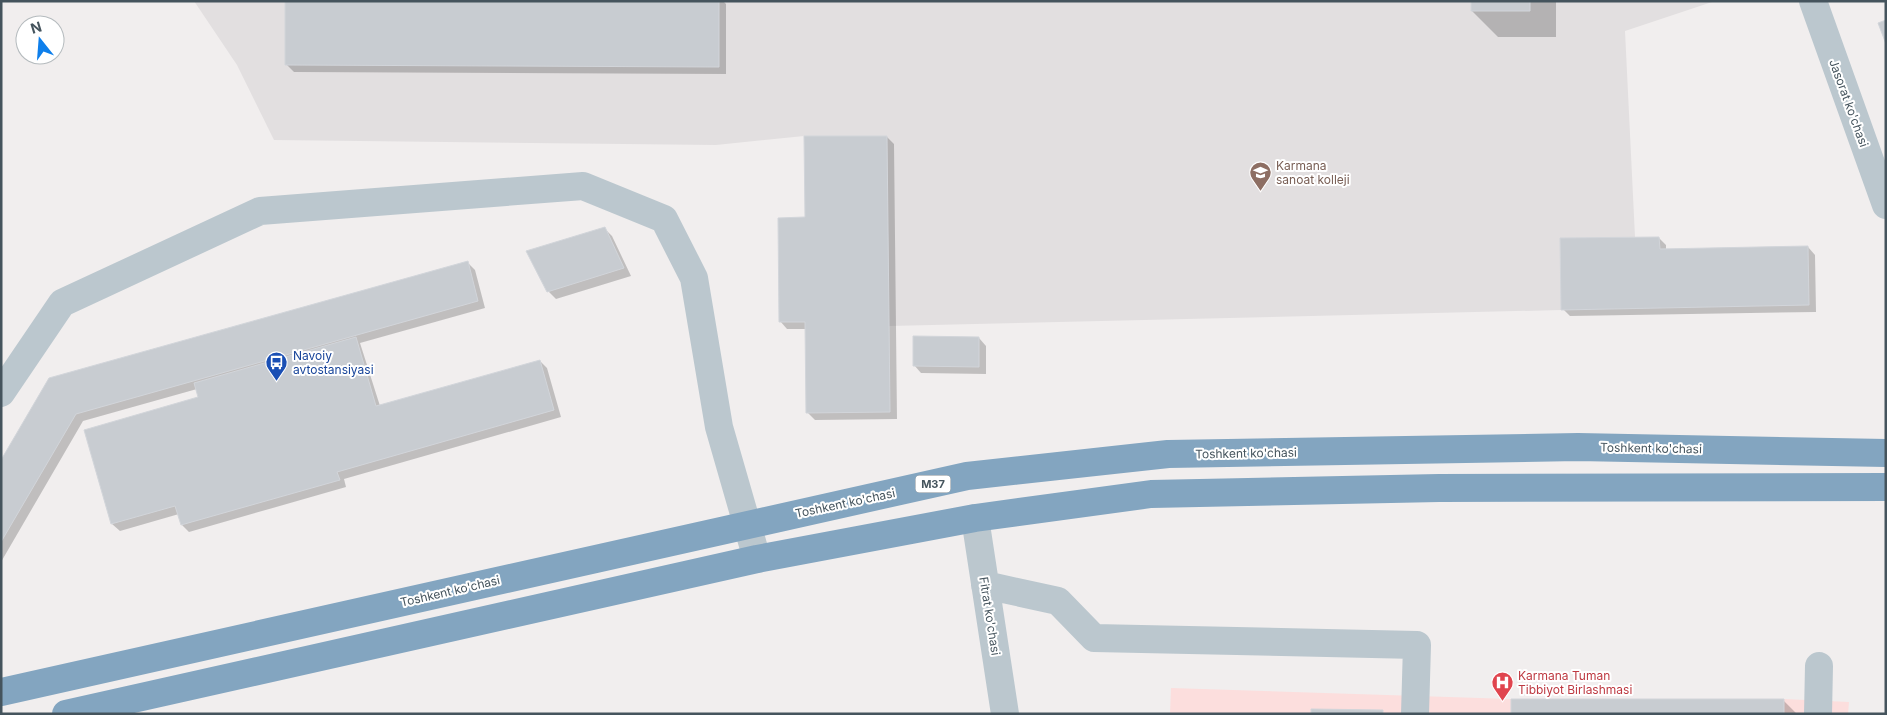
<svg xmlns="http://www.w3.org/2000/svg" width="1887" height="715" font-family="Inter,sans-serif">
<style>
.education{fill:#e2dfe0}
.medical{fill:#fcdedd}
.shadow{fill:#0003}
.building{fill:#c8ccd1;stroke:#d2d5da}
.lines{fill:none;stroke-linecap:round;stroke-linejoin:round}
.street{stroke:#bbc7ce;stroke-width:28}
.highway{stroke:#83a5c0;stroke-width:28}
.labels{text-anchor:middle;dominant-baseline:central;stroke-width:4;stroke-linejoin:round;paint-order:stroke}
.shield{fill:#fff;stroke:#7d878e;stroke-width:1}
.shield-label{font-size:11px;font-weight:bold;fill:#45545d}
.street-label{font-size:12px;fill:#45545d;stroke:#fff}
.education-label{font-size:12px;fill:#785e54;stroke:#fff;text-anchor:start}
.transit-label{font-size:12px;fill:#164399;stroke:#fff;text-anchor:start}
.health-label{font-size:12px;fill:#be3a42;stroke:#fff;text-anchor:start}
</style>
<rect width="100%" height="100%" fill="#f1eeee"/>
<path class="education" d="M194,1H1715L1625,31L1635,237L1560,238L1561,310L889,326L887,136H804L716,145L274,140L237,65Z"/>
<path class="medical" d="M1171,688L1511,699H1784L1849,702L1848,714H1170Z"/>
<path class="shadow" d="M287,1H723L726,4V74L294,72L286,64Z
M1472,1H1556V37H1498L1472,11Z
M887,137L894,144L897,419L815,420L807,412L806,329H787L780,321L806,219Z
M605,229L612,236L631,276L556,299L548,291Z
M1659,238L1666,245V250L1808,247L1815,255L1816,312L1570,316L1563,309Z
M467,262L475,270L485,308L360,343L380,406L540,361L547,368L561,417L344,479L346,487L189,532L182,525L179,514L120,531L112,524L199,398L197,389L83,421L1,562V463L49,379Z
M979,338L986,346V374L921,373L914,365Z
M1783,700L1797,714H1512Z"/>
<path class="building" d="M285,1H719V67L285,65Z
M1471,1H1530V11H1471Z
M1886,20V44L1878,23Z
M804,136H887L890,412L806,413L805,322H779L778,218L805,217Z
M605,227L624,268L547,292L526,251Z
M1659,237L1660,249L1808,246L1809,305L1561,310L1560,238Z
M468,261L478,301L76,414L1,542V460L49,378Z
M913,336L979,337V367L913,366Z
M356,337L376,406L540,360L554,410L337,472L340,480L181,525L175,506L111,524L84,430L198,397L194,383Z
M1511,699H1784V714H1511Z
M1311,709L1383,710V714H1311Z"/>
<g class="lines">
<path class="street" d="M1813,1L1886,205
M1,393L62,303L260,211L583,186L664,219L694,278L719,427L757,559
M975,518L1005,714
M985,585L1058,601L1094,638L1417,645L1415,714
M1818,714L1819,666"/>
<path class="highway" d="M1,692L967,476L1168,454L1578,447L1886,453
M66,714L757,559L975,518L1151,494L1439,488L1886,487"/>
</g>
<defs>
<symbol id="university-pin" viewBox="-11 -11 22 30"><path d="M0 17L-7.5 6A9.5 9.5 0 1 1 7.5 6Z" fill="#8d6e63" stroke="#fff"/><path d="M0-5L7-2L0 1L-7-2ZM-4 1L0 2.5L4 1V4Q0 6-4 4Z" fill="#fff"/></symbol>
<symbol id="bus-pin" viewBox="-11 -11 22 30"><path d="M0 17L-7.5 6A9.5 9.5 0 1 1 7.5 6Z" fill="#1a4fb4" stroke="#fff"/><path d="M-5-6H5V4H4V6H2V4H-2V6H-4V4H-5ZM-3.5-4V0h7V-4ZM-3.5 1.2v1.5H-2V1.2ZM2 1.2v1.5H3.5V1.2Z" fill="#fff"/></symbol>
<symbol id="hospital-pin" viewBox="-11 -11 22 30"><path d="M0 17L-7.5 6A9.5 9.5 0 1 1 7.5 6Z" fill="#e0444e" stroke="#fff"/><path d="M-5-5h3v3.5h4V-5h3V5h-3V1.5h-4V5h-3Z" fill="#fff"/></symbol>
</defs>
<g fill-rule="evenodd">
<use href="#university-pin" x="1248" y="160" width="25" height="34"/>
<use href="#bus-pin" x="264" y="350" width="25" height="34"/>
<use href="#hospital-pin" x="1490" y="670" width="25" height="34"/>
</g>
<g class="labels">
<rect class="shield" x="915.5" y="475.5" width="35" height="17" rx="4"/>
<g class="shield-label">
<text x="933" y="484">M37</text>
</g>
<g class="street-label">
<text transform="translate(1849 103) rotate(70)">Jasorat ko'chasi</text>
<text transform="translate(1651 448) rotate(1)">Toshkent ko'chasi</text>
<text transform="translate(1246 453) rotate(-1)">Toshkent ko'chasi</text>
<text transform="translate(845 503) rotate(-12)">Toshkent ko'chasi</text>
<text transform="translate(450 591) rotate(-13)">Toshkent ko'chasi</text>
<text transform="translate(990 616) rotate(81)">Fitrat ko'chasi</text>
</g>
<g class="education-label">
<text x="1276" y="165">Karmana<tspan x="1276" dy="14">sanoat kolleji</tspan></text>
</g>
<g class="transit-label">
<text x="293" y="355">Navoiy<tspan x="293" dy="14">avtostansiyasi</tspan></text>
</g>
<g class="health-label">
<text x="1518" y="675">Karmana Tuman<tspan x="1518" dy="14">Tibbiyot Birlashmasi</tspan></text>
</g>
</g>
<rect width="1887" height="715" fill="none" stroke="#45545d" stroke-width="5"/>
<g transform="translate(40 40) rotate(343)"><circle r="24" fill="#ffffff" stroke="#b5bbbe"/>
<path d="M0-4L9 19L0 12L-9 19Z" fill="#0e7feb"/>
<text y="-8" font-size="14" font-weight="bold" text-anchor="middle" fill="#45545d">N</text>
</g>
</svg>
